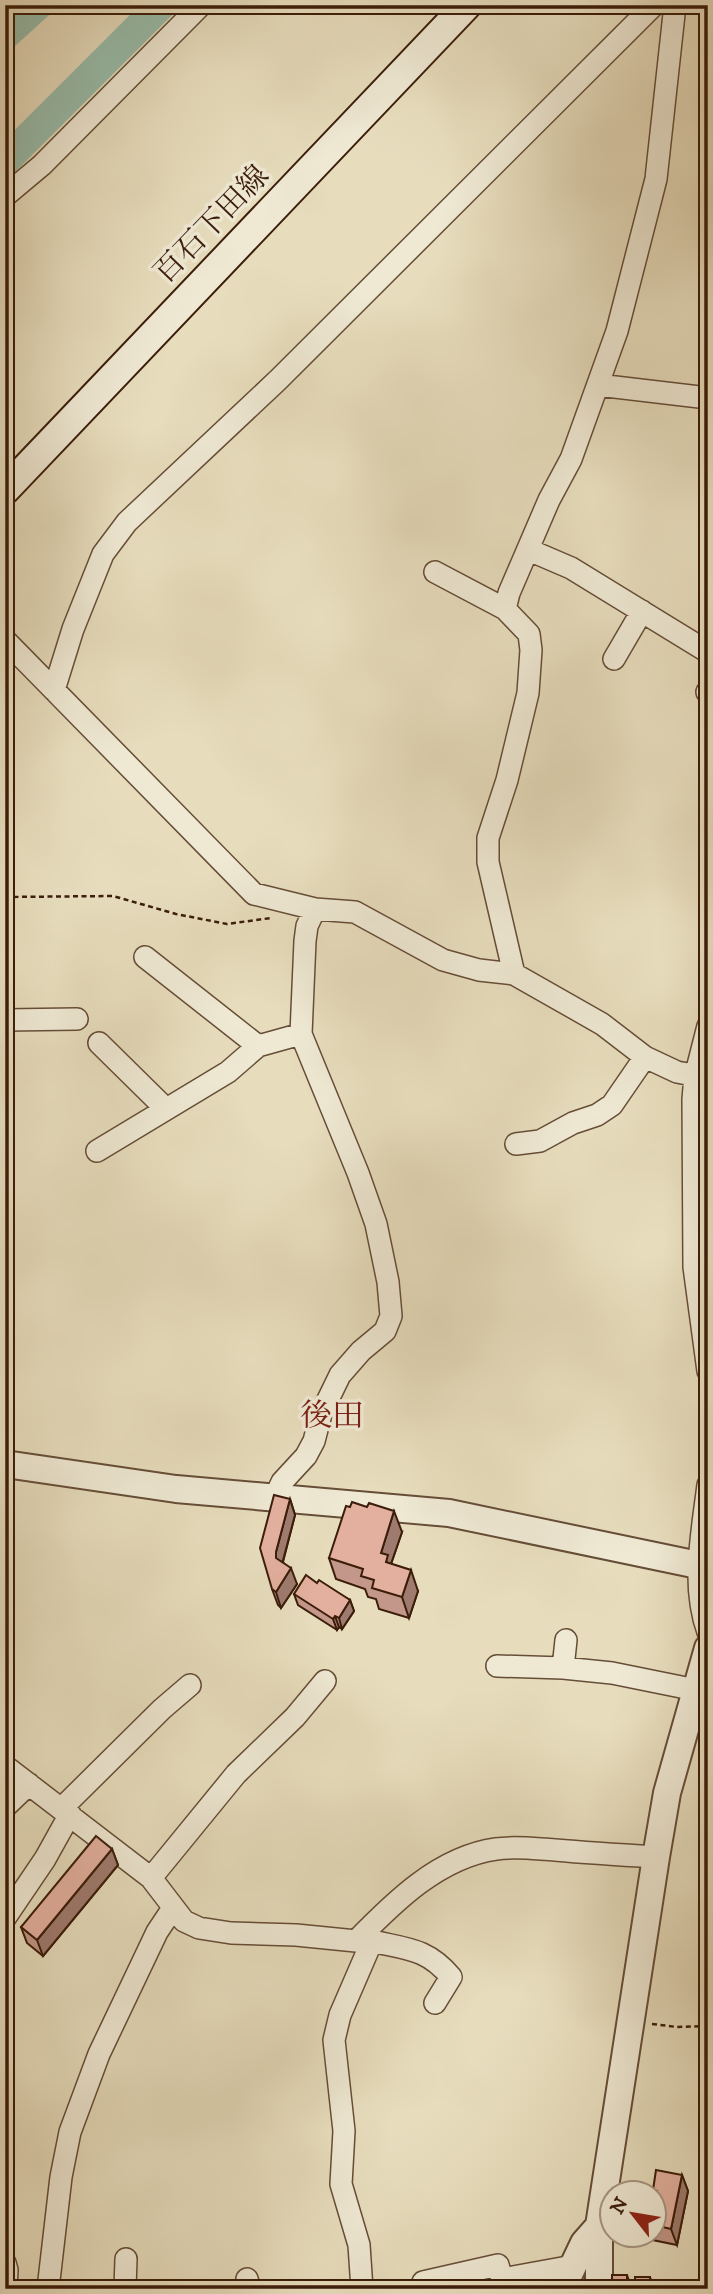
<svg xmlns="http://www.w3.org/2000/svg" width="713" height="2294" font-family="'IM FELL DW Pica','Noto Serif JP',serif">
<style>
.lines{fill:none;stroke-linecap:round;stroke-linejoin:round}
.river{stroke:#98bdab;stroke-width:30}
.minor-casing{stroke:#664d37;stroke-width:24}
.tertiary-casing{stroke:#664d37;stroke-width:30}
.secondary-casing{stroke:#3b1d0a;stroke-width:32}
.path{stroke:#3b1d0a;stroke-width:2.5;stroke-dasharray:5 3.5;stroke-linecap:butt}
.minor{stroke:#efe9d4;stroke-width:21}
.tertiary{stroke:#efe9d4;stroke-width:26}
.secondary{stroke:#efe9d4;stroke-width:28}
.wall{fill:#c39789;stroke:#3b1d0a;stroke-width:2}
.shaded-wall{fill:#9f7b6f;stroke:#3b1d0a;stroke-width:2}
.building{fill:#e3b09f;stroke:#3b1d0a;stroke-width:2}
.labels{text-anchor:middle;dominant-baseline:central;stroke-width:7;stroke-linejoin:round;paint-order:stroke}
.street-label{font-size:30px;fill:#3b1d0a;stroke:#efe9d4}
.neighbourhood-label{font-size:32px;fill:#7a1f14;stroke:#efe9d4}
</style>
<rect width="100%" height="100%" fill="#e7ddbd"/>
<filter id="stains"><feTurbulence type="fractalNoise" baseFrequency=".00286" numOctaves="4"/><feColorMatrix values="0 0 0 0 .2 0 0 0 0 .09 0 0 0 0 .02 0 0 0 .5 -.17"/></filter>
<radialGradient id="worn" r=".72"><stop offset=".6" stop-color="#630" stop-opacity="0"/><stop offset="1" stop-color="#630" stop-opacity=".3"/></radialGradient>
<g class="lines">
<path class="river" d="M5,35L38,5
M5,161L161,5"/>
<defs>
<path id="minor" d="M5,196L42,165L201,5
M598,385L708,398
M529,550L571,568L708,652
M435,572L505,609
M5,640L254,894L315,909L355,912L443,960L479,970L514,974L602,1024L645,1057L677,1072L708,1078
M614,659L642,611
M54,690L73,629L103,554L127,522L278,380L654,5
M707,692L708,691
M145,957L258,1046
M514,974L488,862V838L507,780L528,693L531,650L529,634L505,609L509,593L549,500L571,459L617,331L656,179L675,5
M5,1020L77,1019
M708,1026L695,1077L693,1099L694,1267L708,1371
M99,1043L166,1109
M516,1144L540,1141L573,1123L597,1115L612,1105L645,1057
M97,1151L228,1072L258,1046L301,1034
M708,1485C702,1534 691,1585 708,1632
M275,1497L282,1482L306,1456L314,1441L321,1414L340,1375L361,1351L385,1331L391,1316L388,1282L376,1224L358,1173L301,1034L305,941L307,926L315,909
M497,1666L563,1668L612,1673L696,1690
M563,1668L566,1640
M5,1766L151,1878L184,1921L199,1928L231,1933L296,1935L356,1941C394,1902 439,1857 496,1849C515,1846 536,1849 555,1850C589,1853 622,1855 656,1857
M5,1807L29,1784
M62,1808L162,1709L190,1685
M151,1878L236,1774L295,1717L325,1681
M5,1918L45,1859L70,1814
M372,1941C406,1949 427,1948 451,1977L435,2003
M5,2263L7,2270L6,2289
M247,2279L250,2289
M423,2282L498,2265L502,2279L573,2266
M48,2289L61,2177L70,2132L99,2054L157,1932L173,1908
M125,2289L126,2259
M362,2289L359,2245L341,2184L344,2131L334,2040L340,2015L372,1941L363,1934"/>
<path id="tertiary" d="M5,1464L176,1489L449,1513L698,1565
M562,2289L584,2243L599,2226
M599,2289V2226L656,1857L667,1793L708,1648"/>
<path id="secondary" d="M5,490L467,5"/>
</defs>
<use href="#minor" class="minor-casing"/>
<use href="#tertiary" class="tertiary-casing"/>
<use href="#secondary" class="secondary-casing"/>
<path class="path" d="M5,897L113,896L176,914L227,924L271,918
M652,2024L677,2027L708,2026"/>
<use href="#minor" class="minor"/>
<use href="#tertiary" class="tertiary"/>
<use href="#secondary" class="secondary"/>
</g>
<path class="wall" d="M290,1499L295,1515L283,1562L297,1584L281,1608L278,1605L272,1589Z
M402,1532L391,1564L418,1591L409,1618L379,1609L376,1599L368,1597L365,1589L336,1579L329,1558Z
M317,1583L350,1600L354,1611L342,1629L339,1627L337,1630L298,1605L294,1594Z
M112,1849L118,1865L43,1956L27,1943L21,1927Z
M682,2175L688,2191L677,2245L628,2235H654V2201L655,2197L653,2190Z"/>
<path class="shaded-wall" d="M290,1499L295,1515L281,1568L276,1558V1552Z
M394,1511L402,1532L391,1564L396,1576L381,1553Z
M291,1568L297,1584L281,1608L276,1592Z
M411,1570L418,1591L409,1618L402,1597Z
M350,1600L354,1611L342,1629L339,1618Z
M335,1616L339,1627L337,1630L333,1619Z
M112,1849L118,1865L43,1956L37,1940Z
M682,2175L688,2191L677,2245L671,2229Z
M627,2275L631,2286V2289H627Z
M650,2277L654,2289H650Z"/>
<path class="building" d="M274,1495L290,1499L276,1552V1558L291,1568L276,1592L272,1589L260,1548Z
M352,1502L367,1507L369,1503L394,1511L381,1553L388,1555L386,1562L411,1570L402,1597L372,1588L374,1580L361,1576L363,1569L329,1558L346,1506L350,1507Z
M306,1575L317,1583L319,1580L350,1600L339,1618L335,1616L333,1619L294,1594Z
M96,1836L112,1849L37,1940L21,1927Z
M656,2170L682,2175L671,2229L654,2225V2201L657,2191L653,2190Z
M612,2275H627V2289H612Z
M635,2277H650V2289H635Z
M660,2283H674V2289H660Z"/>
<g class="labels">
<g class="street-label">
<text transform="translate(212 225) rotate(-46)">百石下田線</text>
</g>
<g class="neighbourhood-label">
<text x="332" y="1417">後田</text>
</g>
</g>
<rect width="713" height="2294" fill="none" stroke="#e7ddbd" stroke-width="28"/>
<rect x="7" y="7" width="699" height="2280" fill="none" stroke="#3b1d0a" stroke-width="3.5"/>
<rect x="14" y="14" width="685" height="2266" fill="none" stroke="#3b1d0a" stroke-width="2"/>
<g transform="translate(633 2214) rotate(301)"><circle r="33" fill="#efe9d4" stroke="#a79783" stroke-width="2"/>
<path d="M0-5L12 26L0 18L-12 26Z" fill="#8f2418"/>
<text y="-10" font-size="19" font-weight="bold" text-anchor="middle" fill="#3b1d0a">N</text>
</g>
<rect width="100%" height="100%" filter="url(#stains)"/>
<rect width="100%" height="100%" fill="url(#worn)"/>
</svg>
